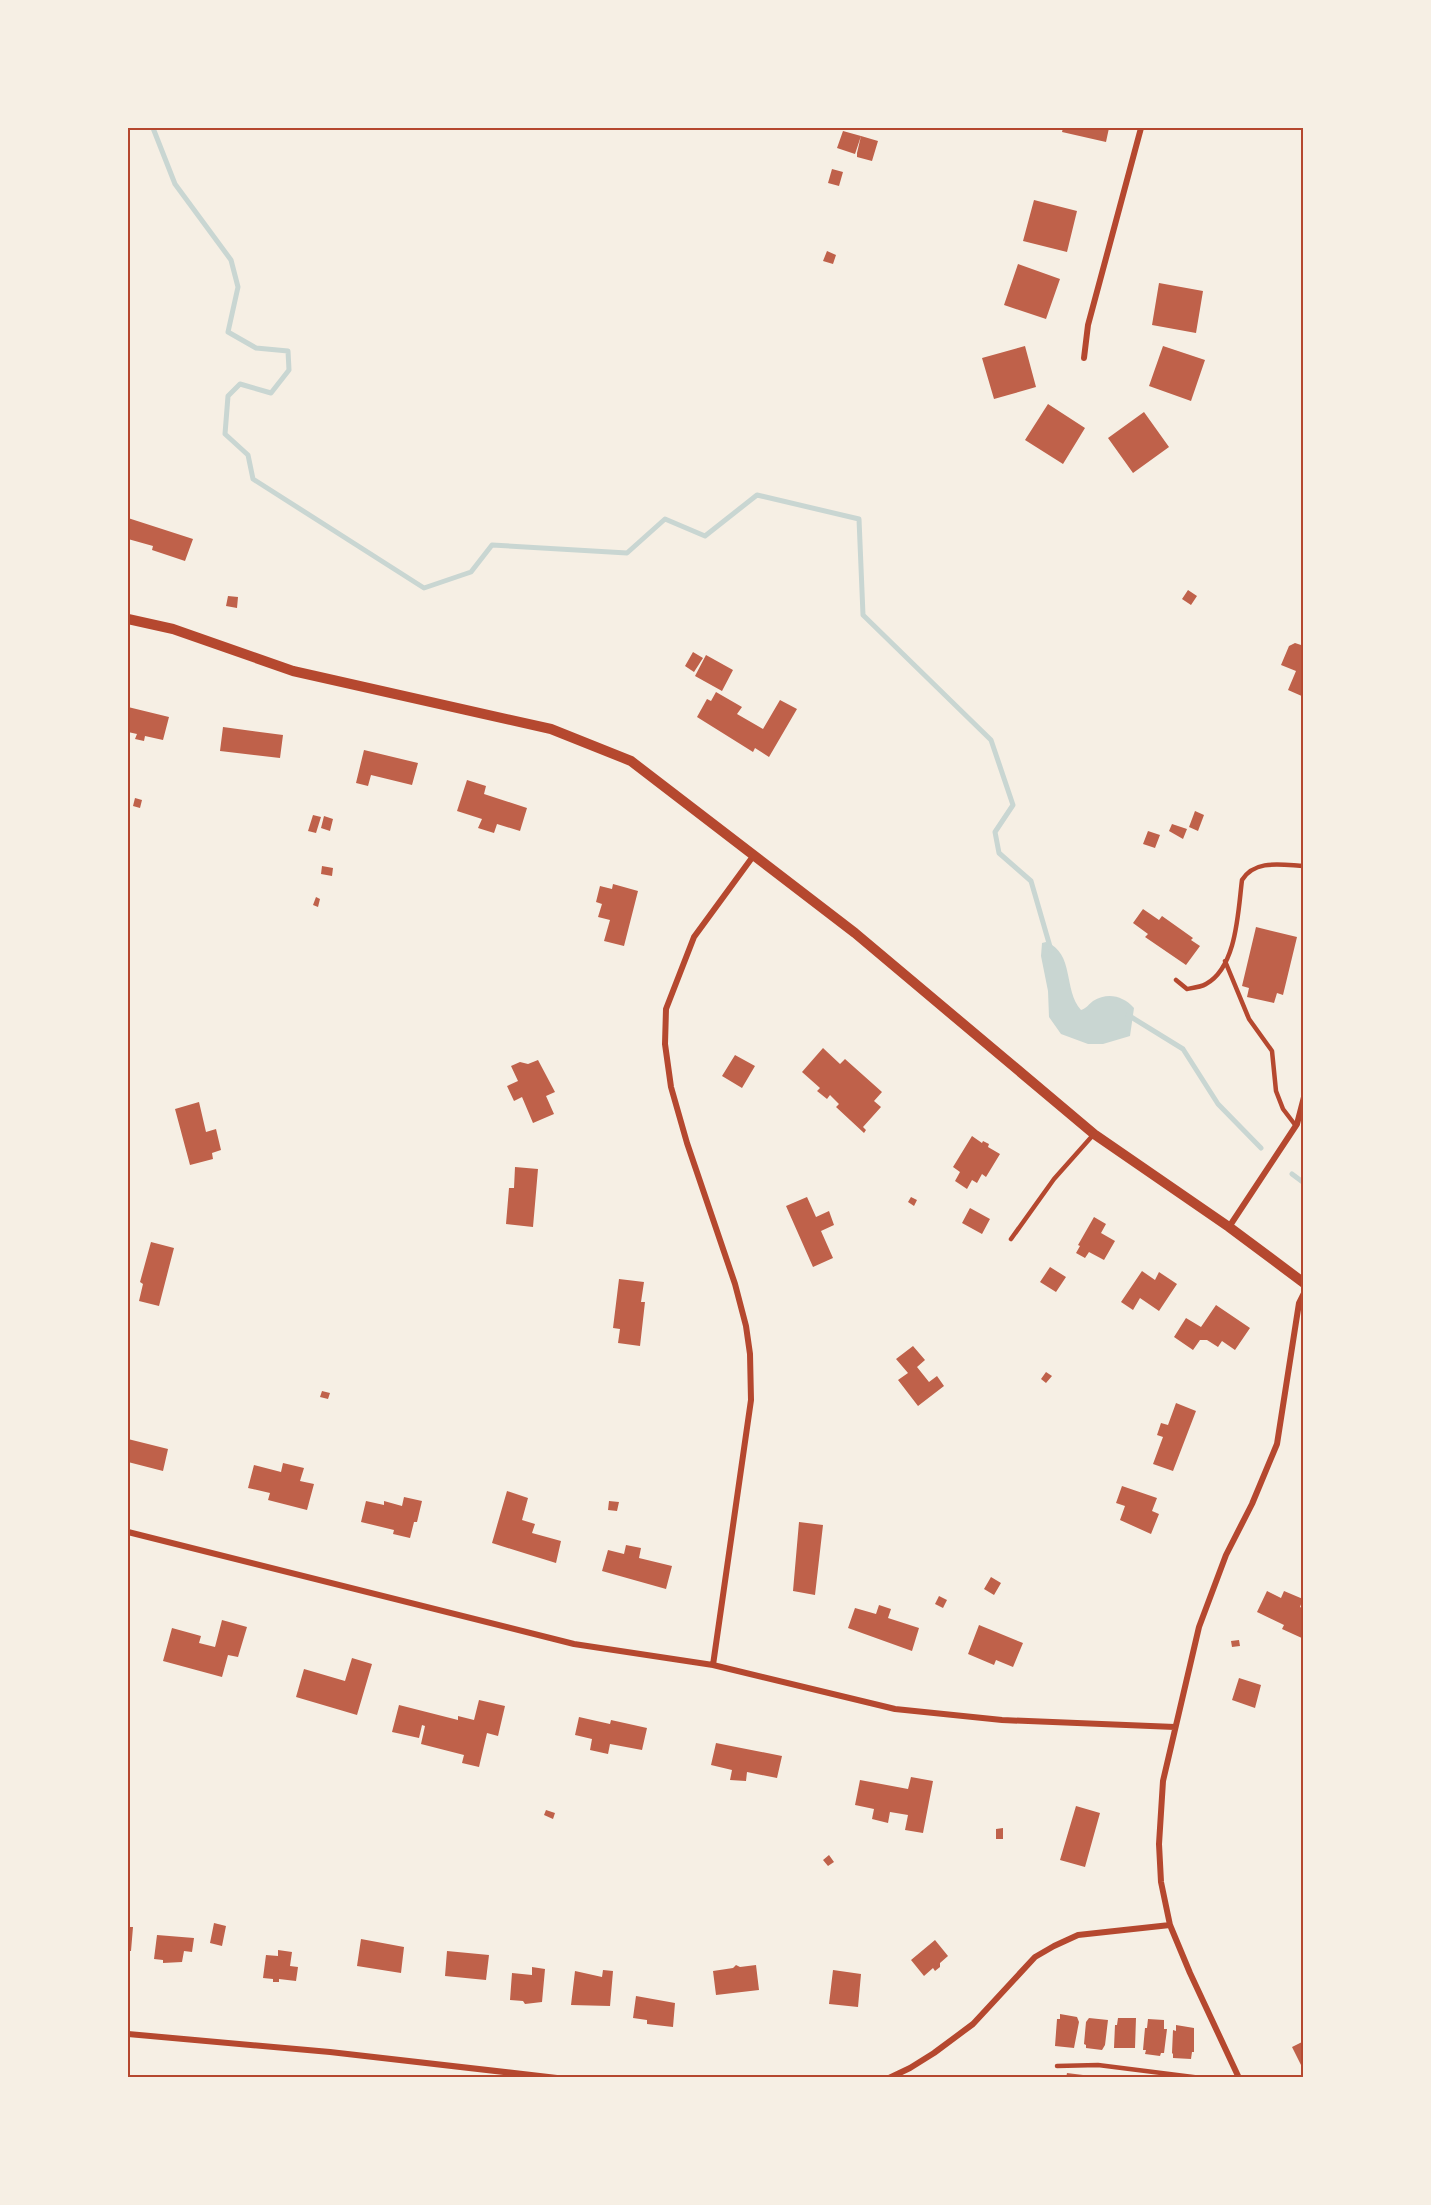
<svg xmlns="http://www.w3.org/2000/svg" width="1431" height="2205" font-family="Karla,sans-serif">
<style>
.water{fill:#c9d6d2}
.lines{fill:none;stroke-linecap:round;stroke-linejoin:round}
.stream{stroke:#c9d6d2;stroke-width:5}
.building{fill:#bf614a}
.service{stroke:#b5482f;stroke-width:4.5}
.minor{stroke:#b5482f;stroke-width:6}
.tertiary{stroke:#b5482f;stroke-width:10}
.neatline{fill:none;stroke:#b5482f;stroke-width:2}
</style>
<rect width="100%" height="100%" fill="#f6efe4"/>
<path class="water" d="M1046,942C1075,953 1063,990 1081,1010C1087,1008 1088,1005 1093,1001C1108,992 1123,996 1134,1008L1130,1036L1103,1044H1088L1061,1034L1049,1017L1048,991L1041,956L1042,943Z"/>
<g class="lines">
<path class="stream" d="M153,128L175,184L231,260L238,287L228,332L256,348L288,351L289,370L271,393L240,384L228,396L225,434L248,455L253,479L424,588L471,572L492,545L627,553L665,519L705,536L757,495L859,519L863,615L991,740L1013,805L995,832L999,853L1031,881L1051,950
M1128,1015L1183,1049L1218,1104L1261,1148
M1292,1174L1304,1183"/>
</g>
<path class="building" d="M1063,128H1109L1106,142L1062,132Z
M843,131L861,136L855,154L837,148Z
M861,136L878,141L872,161L857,157V153Z
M832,169L843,172L839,186L828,183Z
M1034,200L1077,211L1067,252L1023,241Z
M827,251L836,255L833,264L823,261Z
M1018,264L1060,279L1046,319L1004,305Z
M1159,283L1203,291L1196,333L1152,325Z
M1025,346L1036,387L994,399L982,358Z
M1163,346L1205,360L1191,401L1149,386Z
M1048,404L1085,428L1063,464L1025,440Z
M1144,412L1169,447L1133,473L1108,438Z
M128,518L193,539L185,561L152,550L153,546L128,539Z
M1188,590L1197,596L1191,605L1182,599Z
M228,596L238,597L237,608L226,606Z
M1295,643L1301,645L1304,651V697L1288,690L1296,671L1281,665L1289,646Z
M693,652L703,658L694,672L685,666Z
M706,655L733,670L722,691L695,676Z
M716,692L742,707L737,714L763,729L780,700L797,709L769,757L755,748L753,752L697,717L707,699L711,701Z
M128,707L169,717L163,740L145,736L144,741L135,739L137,734L128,732Z
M223,727L283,735L280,758L220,751Z
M364,750L418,763L412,785L371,775L368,786L356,783Z
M467,780L486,786L484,794L527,808L520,831L497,824L494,833L478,828L482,819L457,811Z
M135,798L142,800L140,808L133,806Z
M1195,811L1204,815L1198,831L1189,827Z
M313,815L321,817L316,833L308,831Z
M324,816L333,819L330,831L321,828Z
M1172,824L1187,829L1183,839L1169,831Z
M1148,831L1160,835L1155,848L1143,844Z
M322,866L333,868L332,876L321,874Z
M613,884L638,891L624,946L604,941L610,920L598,917L602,904L596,902L600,886L612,889Z
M316,897L320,899L318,907L313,905Z
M1143,909L1159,920L1162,916L1193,938L1191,940L1200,946L1186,965L1145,937L1148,934L1133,923Z
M1256,927L1297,937L1283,995L1277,993L1274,1003L1247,997L1249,988L1242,986Z
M823,1048L840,1064L845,1059L882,1092L874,1101L881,1107L863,1127L866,1130L864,1133L836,1107L839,1104L830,1095L827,1099L817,1091L820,1088L802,1072Z
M735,1055L755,1066L742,1088L722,1076Z
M538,1060L555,1092L546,1096L554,1114L533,1123L522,1097L514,1101L507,1086L518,1081L511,1066L520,1062L528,1064Z
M199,1102L206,1132L216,1129L221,1150L212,1153L213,1159L190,1165L175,1109Z
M972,1136L982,1143L983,1141L989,1144L988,1147L1000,1154L986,1177L982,1174L977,1183L972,1180L967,1189L955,1181L960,1172L953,1167Z
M515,1167L538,1169L533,1227L506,1224L509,1188H514Z
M807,1197L816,1217L829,1211L834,1225L821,1231L833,1258L813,1267L786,1206Z
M911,1197L917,1200L914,1206L908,1202Z
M970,1208L990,1219L982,1234L962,1223Z
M1094,1217L1106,1224L1101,1233L1115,1241L1104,1260L1089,1252L1085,1258L1076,1253L1080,1246L1078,1245Z
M151,1242L174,1248L159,1306L139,1301L143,1284L140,1282Z
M1050,1267L1066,1277L1056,1292L1040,1282Z
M1142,1271L1155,1280L1159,1272L1177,1284L1159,1311L1140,1298L1133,1310L1121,1302Z
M619,1279L644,1282L641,1302H645L640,1346L618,1343L620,1329L613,1328Z
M1216,1305L1250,1328L1235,1350L1222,1341L1218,1347L1207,1340H1200L1193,1350L1174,1337L1186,1318L1201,1327Z
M913,1346L925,1360L917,1367L929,1382L937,1376L944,1386L918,1406L898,1380L908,1373L896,1359Z
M1046,1372L1052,1376L1046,1383L1041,1379Z
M322,1391L330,1393L328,1399L320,1397Z
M1176,1403L1196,1411L1173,1471L1153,1464L1163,1437L1157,1435L1161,1423L1168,1425Z
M128,1439L168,1449L163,1471L128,1462Z
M283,1463L304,1468L300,1481L314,1484L307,1510L268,1500L270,1493L248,1488L254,1465L281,1472Z
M1122,1486L1157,1498L1152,1511L1159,1514L1151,1534L1120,1520L1125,1506L1116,1503Z
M507,1491L528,1498L522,1520L535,1524L532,1533L561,1541L556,1563L492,1543Z
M404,1497L422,1501L417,1522H414L410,1538L393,1534L394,1530L361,1522L366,1501L384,1505V1501L402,1506Z
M609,1501L619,1502L617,1511L608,1510Z
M799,1522L823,1525L815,1595L793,1591Z
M626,1545L641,1548L639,1558L672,1566L666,1589L602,1571L608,1550L624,1554Z
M991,1577L1001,1583L994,1595L984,1589Z
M1267,1591L1281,1598L1284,1591L1303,1599L1300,1607L1304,1609V1639L1282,1629L1284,1625L1257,1612Z
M939,1596L947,1600L943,1608L935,1604Z
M879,1605L891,1609L888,1618L919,1628L912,1651L848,1628L855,1608L876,1614Z
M222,1620L247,1627L238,1657L228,1655L222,1677L163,1661L172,1628L201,1636L199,1643L215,1647Z
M979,1625L1023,1643L1013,1667L996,1660L994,1665L968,1654Z
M1239,1640L1240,1646L1232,1647L1231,1641Z
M352,1658L372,1664L357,1715L296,1697L304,1669L345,1681Z
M1239,1678L1261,1685L1255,1708L1232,1700Z
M479,1700L505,1706L498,1736L487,1733L479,1767L462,1763L464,1755L421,1744L425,1726L422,1725L419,1738L392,1732L399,1705L458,1720V1716L474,1720Z
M579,1717L610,1724L611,1720L647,1728L642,1750L610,1744L608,1754L590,1750L592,1739L575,1735Z
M716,1743L782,1756L777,1778L747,1772L746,1781L730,1780L732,1770L711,1765Z
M911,1777L933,1781L923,1833L905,1830L908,1815L890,1812L888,1823L872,1819L874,1809L855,1805L860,1780L908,1789Z
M1076,1806L1100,1813L1085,1867L1060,1860Z
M546,1810L555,1813L553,1819L544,1815Z
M1003,1828V1839H996V1829Z
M829,1855L834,1862L828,1866L823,1860Z
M214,1923L226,1926L222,1946L210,1943Z
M128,1927H133L131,1951H128Z
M157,1935L194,1938L192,1952L184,1951L182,1962L163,1963V1960L154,1959Z
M361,1939L404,1947L401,1973L357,1966Z
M935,1940L948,1956L940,1963V1967L935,1971L933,1968L924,1976L911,1960Z
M278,1950L292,1952L290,1966L298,1967L296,1981L279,1979V1982H273V1979L263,1978L266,1955L278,1956Z
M447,1951L489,1955L486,1980L445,1976Z
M736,1965L740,1967L756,1965L759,1990L716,1995L713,1971L733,1968Z
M532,1967L545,1969L542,2002L525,2004L523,2001L510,2000L512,1973L532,1975Z
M603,1970L613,1971L610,2006L571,2005L575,1971L602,1977Z
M833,1970L861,1974L858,2007L829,2004Z
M636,1996L675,2003L673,2027L647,2024V2020L633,2018Z
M1060,2014L1077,2017L1079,2022L1074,2048L1055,2046L1057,2019H1060Z
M1089,2018L1108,2020L1105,2045L1102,2050L1086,2048V2045L1084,2044L1086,2022Z
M1118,2018H1136L1135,2048H1114L1115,2025H1117Z
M1148,2019L1164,2020V2029H1167L1164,2053H1161L1160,2056L1145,2054L1146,2050H1143L1145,2028H1147Z
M1176,2025L1194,2028V2052H1192L1191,2059L1173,2058V2054L1172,2053L1173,2030L1176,2031Z
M1304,2041V2071L1292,2047Z
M1067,2073L1083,2075V2078H1066Z"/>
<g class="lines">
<path class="service" d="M1225,961L1249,1019L1272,1051L1276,1091L1283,1109L1296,1126
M1176,980L1187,989C1193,988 1201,987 1206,984C1237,967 1238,911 1242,880C1255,859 1282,865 1304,866
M1011,1239L1054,1179L1094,1134
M1057,2066L1098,2065L1201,2078"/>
<path class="minor" d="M1084,358L1088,325L1141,128
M1229,1227L1297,1124L1304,1097
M128,1532L574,1644L713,1665L895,1709L1002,1720L1175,1727
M713,1665L751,1400L750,1354L746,1326L735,1284L687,1143L671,1087L665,1044L666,1009L694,937L754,855
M128,2034L330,2052L557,2078
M889,2078L910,2068L934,2053L973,2024L1035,1957L1054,1946L1078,1935L1170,1925
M1239,2078L1190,1973L1170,1925L1161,1882L1159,1844L1163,1781L1199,1627L1226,1555L1252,1504L1277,1444L1299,1303L1304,1293"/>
<path class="tertiary" d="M128,619L173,629L293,671L551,729L631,761L855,933L1094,1134L1229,1227L1304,1283"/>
</g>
<rect width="1431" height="2205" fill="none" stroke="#f6efe4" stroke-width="258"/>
<rect x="129" y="129" width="1173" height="1947" class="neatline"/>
</svg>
